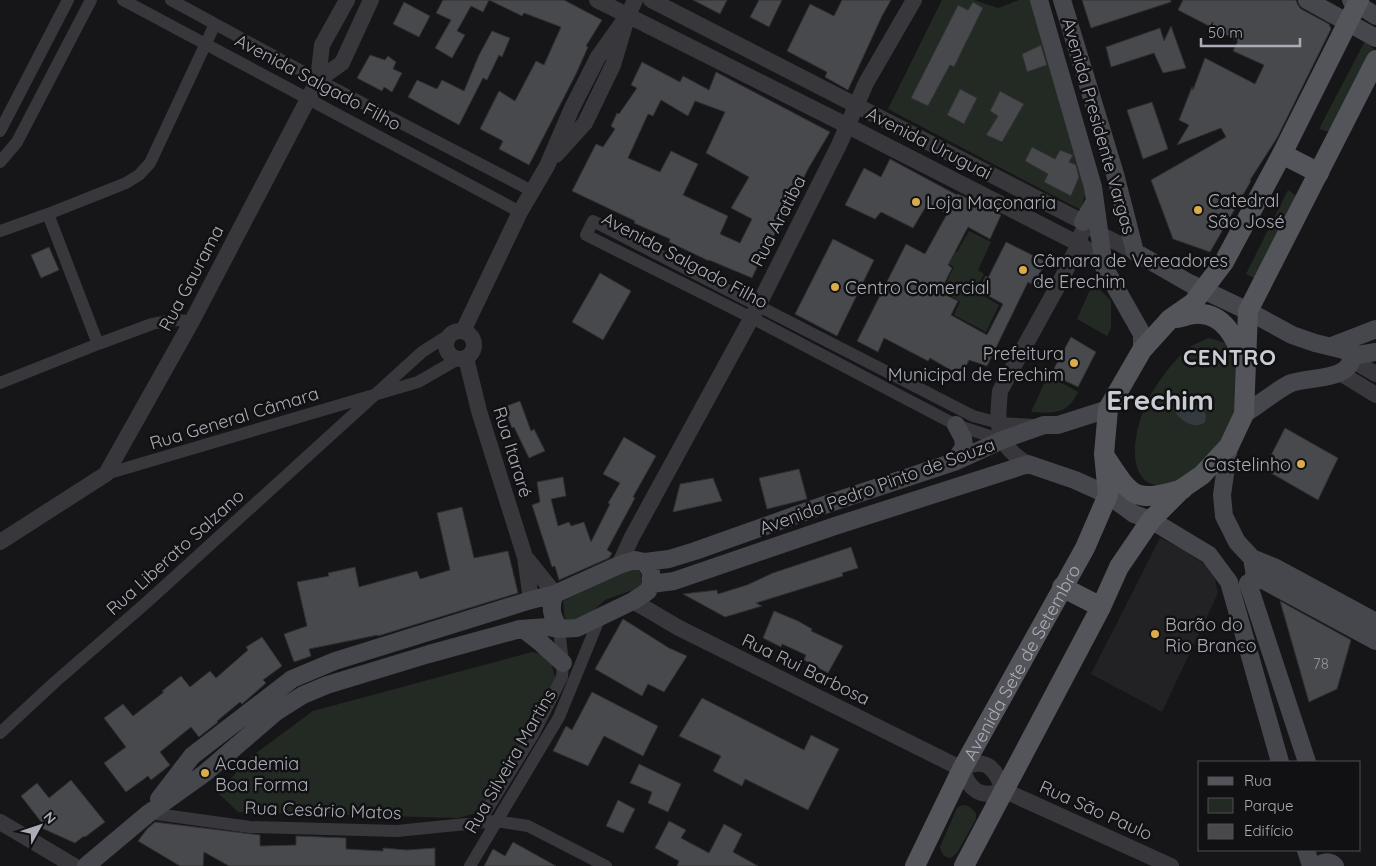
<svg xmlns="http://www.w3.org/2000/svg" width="1376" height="866" font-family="Quicksand,sans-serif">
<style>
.built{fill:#222225}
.green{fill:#232a24}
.water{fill:#333b41}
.building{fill:#48494d;stroke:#303033;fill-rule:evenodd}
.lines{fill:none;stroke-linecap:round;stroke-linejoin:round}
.minor{stroke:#38383c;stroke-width:12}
.tertiary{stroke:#38383c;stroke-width:16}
.secondary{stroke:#46474c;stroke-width:18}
.primary{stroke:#54555b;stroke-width:20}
.poi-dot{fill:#dbac4a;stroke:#111113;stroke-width:2}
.labels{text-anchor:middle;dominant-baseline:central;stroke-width:5;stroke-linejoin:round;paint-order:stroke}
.number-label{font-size:15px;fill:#92949c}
.street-label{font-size:18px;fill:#aaadb6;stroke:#111113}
.poi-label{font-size:18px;fill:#aaadb6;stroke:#111113;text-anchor:start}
.district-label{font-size:22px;font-weight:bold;letter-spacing:1px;fill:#caccd3;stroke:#111113}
.town-label{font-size:28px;font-weight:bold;fill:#caccd3;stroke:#111113}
</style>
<rect width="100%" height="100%" fill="#161618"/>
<path class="built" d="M1160,538L1182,549L1207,566L1215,579L1218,593L1162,712L1091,674Z"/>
<path class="green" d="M942,0H974L998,8L1019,0H1032L1086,190L1081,210L888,109Z
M1365,41L1375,50L1329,132L1319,129Z
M1288,190L1301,199L1258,280L1246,274Z
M969,231L991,242L978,270L984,274L975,291L999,305L986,332L954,315L960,301L942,291L954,267L939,258L945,247L957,252Z
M1093,283L1111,301V328L1107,336L1077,319Z
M1209,338L1226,343L1239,358L1236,405L1227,432L1210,457L1173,488C1166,486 1153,486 1147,482C1124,464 1139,417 1150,396C1157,383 1172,363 1183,353C1191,345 1199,342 1209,338Z
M1048,375L1078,392C1067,415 1055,413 1031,412Z
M638,565L644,586L605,600L583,620L565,622L563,601Z
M532,652L549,656L557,684L486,810L458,818L238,812L218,793L248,759L313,711Z
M962,805C969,805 971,808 976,813V819L957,853L951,858C943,857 942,854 940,847L957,808Z"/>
<path class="water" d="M1179,400C1190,400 1200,404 1206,415L1205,422C1193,431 1177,419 1173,407L1175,403Z"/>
<path class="building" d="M443,0H564L602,20L586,46L588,47L576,74L529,165L499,149L503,141L480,129L499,91L515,101L536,61L544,65L561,27L524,13L522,16L489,0L483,12L471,6L457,31L465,35L452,58L435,48L451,20L436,13Z
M693,0H727L720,14Z
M759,0H782L769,27L750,17Z
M842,0H891L882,16L848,90L825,77L827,72L787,51L810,4L834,16Z
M1082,0H1171V2L1091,28Z
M1183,0H1296L1298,5L1301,9L1329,24L1331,29L1277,138L1250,180L1251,181L1210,252L1173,239L1151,180L1226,137L1221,128L1177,145L1189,125L1179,120L1192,87L1193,90L1205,58L1255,84L1264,65L1233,51L1238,41L1178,10Z
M404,2L430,16L419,37L393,24Z
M973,2L983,8L954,67L950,65L928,106L911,98L958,5L968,10Z
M1171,26L1186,68L1163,73L1154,53L1111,67L1106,47L1160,28L1164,41Z
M492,31L510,38L502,57L499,55L487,80L483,78L459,125L408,97L417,80L437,89L442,80L464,91L479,55Z
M1041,45L1047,65L1027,72L1022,54Z
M370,55L385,60L388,56L396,62L393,69L402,73L392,92L384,87L382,91L357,78Z
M642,62L680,82L683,76L709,90L716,72L830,132L808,169L778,232L776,231L768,249L766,248L752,278L709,260V261L669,242L670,239L634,223L635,221L572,191L596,144L603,147L615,129L611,126L617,113L619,114L637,88L631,85ZM661,100L688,116L695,101L725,112L706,153L749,177L731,208L752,219L740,243L720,234L728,216L683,195L698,164L671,151L660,172L628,158L648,114L653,116Z
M960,89L977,98L964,124L947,115Z
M1000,91L1024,104L1002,142L986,135L998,116L990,111Z
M1152,102L1168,149L1143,159L1127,110Z
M1032,147L1055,159L1060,150L1073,155L1069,162L1076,165L1079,177L1071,196L1044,182L1048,174L1025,161Z
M890,159L957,195L958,194L1001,215L990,239L968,227L948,265L952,268L940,292L958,301L951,315L987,335L1003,304L978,290L986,276L988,278L1006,242L1046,262L1039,275L1043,279L1038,288L1028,282L987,366L969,360L961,376L930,358L928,361L884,338L878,352L857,341L906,244L925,254L947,214L928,203L913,228L881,212L875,219L845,205L864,168L881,177Z
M833,239L874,260L837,336L795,314Z
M49,247L59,270L41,278L31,255Z
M600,273L631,291L603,340L572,322Z
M1071,337L1096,352L1078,387L1051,374Z
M520,401L531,431L534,429L545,451L529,458L514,427L512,428L504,407Z
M1285,428L1338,458L1318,500L1264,469Z
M624,437L656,456L633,497L635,498L607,550L612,553L609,558L559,580L555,566L552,567L532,505L540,502L537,482L563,477L566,496L551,499L558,526L569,522L571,526L584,522L591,542L610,504L608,503L620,483L603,474Z
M799,469L807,499L767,509L759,478Z
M713,478L722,501L673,512L680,484Z
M462,507L474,558L508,551L518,593L378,636V635L309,649L311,656L294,662L284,634L307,626L297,582L329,576L328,573L355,567L359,587L417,571L420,579L450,570L437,513Z
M851,547L858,568L842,573L843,576L756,603L762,606L725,617L683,594L717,590L718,594L747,585L773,573Z
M1280,601L1351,640L1337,689L1309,702Z
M774,611L798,621L812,629L811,631L843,646L828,673L804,660L806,655L782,644L781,647L763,638Z
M623,619L669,648L687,656L664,692L648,684L642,696L595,669Z
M262,637L282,666L263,680L266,683L242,704L240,702L217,721L218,722L199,737L191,727L160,752L170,765L151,780L148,776L126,792L104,763L126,747L104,718L123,704L133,716L164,692L162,691L181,676L190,687L210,671L216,678L248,650L246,647Z
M592,692L658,726L643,756L604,736L588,766L553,751L566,726L572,730Z
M702,698L804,750L811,735L839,749L808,810L745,779L742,786L713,771L721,756L679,736Z
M639,764L681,784L668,812L648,803L652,792L630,783Z
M71,780L105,822L85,837L84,836L75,843L37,826L42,823L21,796L37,783L49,798Z
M618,800L635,809L623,833L606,826Z
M669,821L686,830L681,838L709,853L724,824L742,834L733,852L758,866H677L679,861L655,848Z
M155,822L260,835V846L296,845V836L346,838V849L383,851V848L407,850L435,848V866H229L204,852L203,866H180L138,841L147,829Z
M513,842L556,866H484L493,849L505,856Z"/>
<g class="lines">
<path class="minor" d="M123,0L520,212
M171,0L318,80L532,191
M0,131L68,0
M0,162L17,142L91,0
M48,214L98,344
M0,231L48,214L126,183L139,175L150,163L215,24
M0,383L98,344L152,324L171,320L192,321
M1002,440L956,425L752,318L586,235L593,221L973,416L999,423L1036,425
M106,474L418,382L458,359
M0,733L55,682L146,603L422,352L450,334
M149,813L250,827L397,831L496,821L528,826L606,866
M479,823L534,733L562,677L563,663L559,629
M470,866L559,717L600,617"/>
<path class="tertiary" d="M597,0L848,126L1079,244L1094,254L1104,267
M651,0L1083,222L1100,234L1135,252
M318,80L342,63L371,0
M556,155L585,123L613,65L628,15L635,0
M446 345a14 14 0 1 1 28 0a14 14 0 1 1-28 0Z
M463,331L520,212L547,166L572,108L598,57L628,15
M466,358L479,411L525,557L531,600
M1352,360L1376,374
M1340,373L1376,395
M1028,464C995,445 997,425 1000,391L1060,282L1079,244L1081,234
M0,542L106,474L192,321L318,80L322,45L347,0
M527,559L555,594
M619,565L632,537L758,306L839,145L866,83L914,0
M633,601L679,628L962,769
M962,769C985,756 996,768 1003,790
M962,769C969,789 980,800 1003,790
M1003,790L1171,866
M0,822L74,866"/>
<path class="secondary" d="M1039,0L1093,187L1104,267L1142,334V350
M1062,0L1115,174L1135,252L1189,283L1248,311L1292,335L1315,343L1344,350L1352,356C1351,382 1306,376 1289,384C1274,392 1259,405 1244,414
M1307,0L1376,38
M1351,0L1376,16
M1083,222L1095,201
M1332,346L1376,329
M1352,356L1376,352
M1229,446L1222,495L1224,516L1237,542L1252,558L1254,570
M954,462L964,447L963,438L956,425
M1252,558L1274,567L1376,622
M645,562L669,559L695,551L830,503L954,462L1002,440L1044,425H1058L1108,409
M1254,575L1376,641
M1248,583L1307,762
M651,584L674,581L835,526L1028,464L1075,480L1108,495L1134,514L1151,520L1209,555L1229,582L1280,762
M523,629L541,643L563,663
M159,799L192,756L292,679L335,661L531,600L555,594
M1306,850L1311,866
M86,866L149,813L205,773L276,712L303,695L327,685L429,654L520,629L548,627L559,629L577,628L633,601L648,591L651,584V572L645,562L635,560L619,565L555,594C549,608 552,616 559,629
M1319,866C1324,861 1330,861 1335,866"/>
<g class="primary">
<path d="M1282,154L1319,173"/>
<path d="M1176,318C1184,317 1192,313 1200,314C1225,314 1236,341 1245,360"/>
<path d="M1106,458C1132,498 1135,503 1183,489"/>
<path d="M1062,587L1101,607"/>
<path id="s1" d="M915,866L962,769L1085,548L1108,495L1104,454L1108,409L1142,350L1170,319L1193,303L1224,262L1282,154L1359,0"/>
<path d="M964,866L1101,607L1119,567L1151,520L1183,488L1202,475L1229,446L1244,414L1248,311L1376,60"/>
</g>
</g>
<g class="poi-dot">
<circle cx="916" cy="202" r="5"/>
<circle cx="1198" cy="210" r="5"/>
<circle cx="1023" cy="270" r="5"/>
<circle cx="835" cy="287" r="5"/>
<circle cx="1074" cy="363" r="5"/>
<circle cx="1301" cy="464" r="5"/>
<circle cx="1155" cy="634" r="5"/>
<circle cx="205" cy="773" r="5"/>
</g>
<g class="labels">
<g class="number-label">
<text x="1321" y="663">78</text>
</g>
<g class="street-label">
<text transform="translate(318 82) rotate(28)">Avenida Salgado Filho</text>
<text transform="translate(1099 126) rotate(74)">Avenida Presidente Vargas</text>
<text transform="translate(929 143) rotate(27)">Avenida Uruguai</text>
<text transform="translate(778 221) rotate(-63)">Rua Aratiba</text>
<text transform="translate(685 260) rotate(28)">Avenida Salgado Filho</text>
<text transform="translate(191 278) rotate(-62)">Rua Gaurama</text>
<text transform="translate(234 418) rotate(-17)">Rua General Câmara</text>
<text transform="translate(513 452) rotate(73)">Rua Itararé</text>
<text transform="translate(877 486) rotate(-20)">Avenida Pedro Pinto de Souza</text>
<text transform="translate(175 552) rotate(-42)">Rua Liberato Salzano</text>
<text stroke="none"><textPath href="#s1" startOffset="230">Avenida Sete de Setembro</textPath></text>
<text transform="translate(806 669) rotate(26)">Rua Rui Barbosa</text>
<text transform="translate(510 761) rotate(-60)">Rua Silveira Martins</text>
<text transform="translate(323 810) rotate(2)">Rua Cesário Matos</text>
<text transform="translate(1096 810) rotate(24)">Rua São Paulo</text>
</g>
<g class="poi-label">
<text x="1208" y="200">Catedral<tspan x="1208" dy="21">São José</tspan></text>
<text x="926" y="202">Loja Maçonaria</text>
<text x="1033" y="260">Câmara de Vereadores<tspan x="1033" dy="21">de Erechim</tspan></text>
<text x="845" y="287">Centro Comercial</text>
<text x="1064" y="353" text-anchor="end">Prefeitura<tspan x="1064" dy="21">Municipal de Erechim</tspan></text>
<text x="1291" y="464" text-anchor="end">Castelinho</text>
<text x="1165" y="624">Barão do<tspan x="1165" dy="21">Rio Branco</tspan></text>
<text x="215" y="763">Academia<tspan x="215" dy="21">Boa Forma</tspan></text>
</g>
<g class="district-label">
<text x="1230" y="357">CENTRO</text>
</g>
<g class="town-label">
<text x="1160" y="399">Erechim</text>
</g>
</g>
<rect x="1198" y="761" width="162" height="90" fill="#111113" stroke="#4e4f54"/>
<rect x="1208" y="777" width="25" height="8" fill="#54555b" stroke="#4e4f54"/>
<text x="1244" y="786" font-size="15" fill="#aaadb6">Rua</text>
<rect x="1208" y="798" width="25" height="15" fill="#232a24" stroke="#4e4f54"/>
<text x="1244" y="811" font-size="15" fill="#aaadb6">Parque</text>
<rect x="1208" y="824" width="25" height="15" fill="#48494d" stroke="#4e4f54"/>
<text x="1244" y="836" font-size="15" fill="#aaadb6">Edifício</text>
<g transform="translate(40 826) rotate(50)" stroke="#111113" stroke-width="4" paint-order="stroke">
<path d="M0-4L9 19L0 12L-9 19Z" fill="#aaadb6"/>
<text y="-8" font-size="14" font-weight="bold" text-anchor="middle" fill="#aaadb6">N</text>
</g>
<path d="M1201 38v8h99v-8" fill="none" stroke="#aaadb6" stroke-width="2.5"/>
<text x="1208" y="38" font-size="15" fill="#aaadb6" stroke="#111113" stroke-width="4" paint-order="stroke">50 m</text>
</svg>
